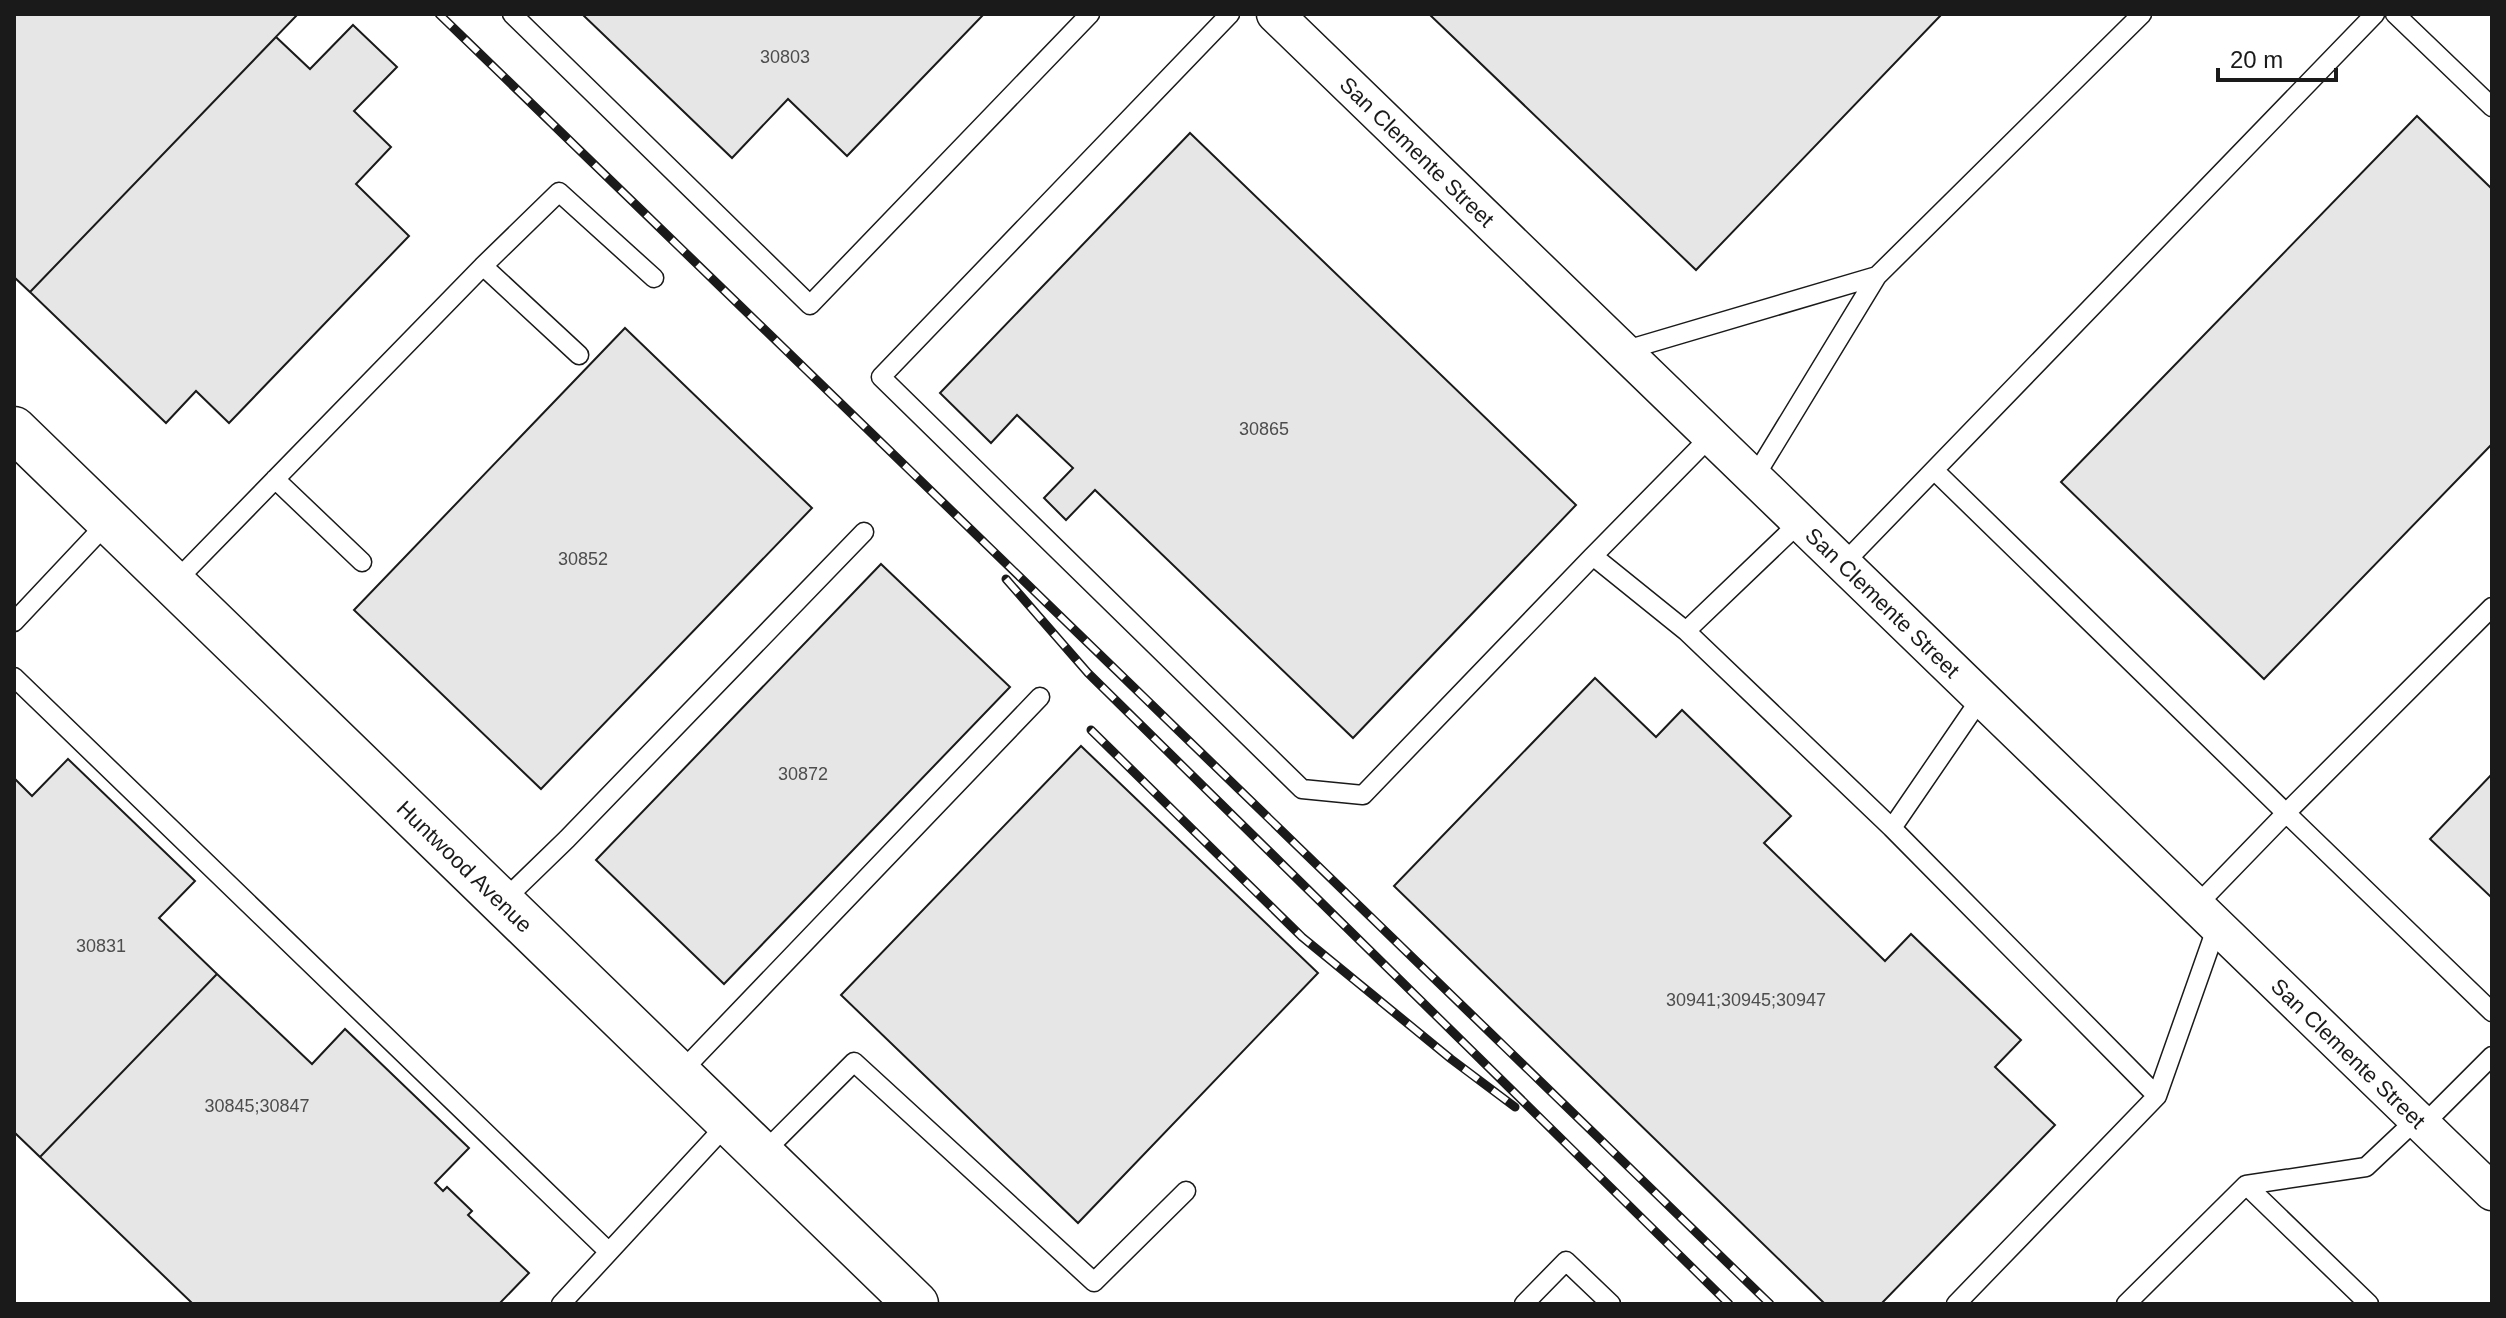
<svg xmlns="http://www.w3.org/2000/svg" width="2506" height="1318" font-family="Helvetica,sans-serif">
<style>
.building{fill:#e6e6e6;stroke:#1a1a1a;stroke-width:2}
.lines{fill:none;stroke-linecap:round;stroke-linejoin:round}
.service-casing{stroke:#1a1a1a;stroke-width:21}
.minor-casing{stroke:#1a1a1a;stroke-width:39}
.tertiary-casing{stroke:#1a1a1a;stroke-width:47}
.service{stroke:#fff;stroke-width:18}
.minor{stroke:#fff;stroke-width:36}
.tertiary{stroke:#fff;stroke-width:44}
.rail-casing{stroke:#1a1a1a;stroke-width:9}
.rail{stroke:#fff;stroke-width:6;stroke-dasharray:18;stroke-linecap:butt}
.labels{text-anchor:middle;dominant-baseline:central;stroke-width:6;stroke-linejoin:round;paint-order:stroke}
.number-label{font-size:18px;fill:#4d4d4d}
.street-label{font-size:22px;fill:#1a1a1a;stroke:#fff}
</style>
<rect width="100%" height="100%" fill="#fff"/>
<path class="building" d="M14,14H298L30,292L14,277Z
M582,14H984L847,156L788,99L732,158Z
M1429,14H1942L1696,270Z
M353,25L397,67L354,111L391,147L356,184L409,236L229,423L196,391L166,423L30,292L276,37L310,69Z
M2417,116L2492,189V444L2264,679L2061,482Z
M1190,133L1576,505L1353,738L1095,490L1066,520L1044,498L1073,468L1017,415L991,443L940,393Z
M625,328L812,508L541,789L354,610Z
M881,564L1010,687L724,984L596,860Z
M1595,678L1656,737L1682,710L1791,816L1764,843L1885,961L1911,934L2021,1040L1995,1067L2055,1125L1881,1304H1825L1394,886Z
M1081,746L1318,973L1078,1223L841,995Z
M68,759L195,881L159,918L217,974L40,1157L14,1132V778L32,796Z
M2492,774V898L2430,839Z
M217,974L312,1064L345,1029L469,1148L435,1183L443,1191L447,1187L472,1211L468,1215L529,1273L499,1304H193L40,1157Z"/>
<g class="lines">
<defs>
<path id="service" d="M512,14L810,305L1090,14
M1230,14L881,377L1302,789L1363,795L1593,556L1686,631
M2395,14L2492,107
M483,266L579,355
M1623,351L1877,276
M1934,470L2286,813L2492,607
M1754,478L1877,276L2142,14
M275,479L362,562
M1800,522L1686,631L1892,828
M1593,556L1711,436
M1843,564L2375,14
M173,584L483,266L559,192L654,278
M14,622L109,521
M14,677L609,1252
M1981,698L1892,828L2157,1096
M502,902L567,839L864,532
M2196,906L2286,813L2492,1012
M679,1074L1040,697
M2423,1125L2492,1056
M762,1154L854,1062L1094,1282L1186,1191
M2246,1185L2366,1167L2417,1119
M561,1304L729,1122
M1524,1304L1566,1261L1611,1304
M1956,1304L2157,1096L2217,926
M2126,1304L2246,1185L2369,1304"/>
<g id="minor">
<path id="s1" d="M1275,14L2492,1192"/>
</g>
<g id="tertiary">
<path id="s2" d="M14,429L916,1304"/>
</g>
</defs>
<use href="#service" class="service-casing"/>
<use href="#minor" class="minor-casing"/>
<use href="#tertiary" class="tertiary-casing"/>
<use href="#service" class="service"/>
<use href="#minor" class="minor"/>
<use href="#tertiary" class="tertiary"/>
<defs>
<path id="rail" d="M439,14L1770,1304
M1006,579L1088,673L1729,1304
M1091,730L1302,937L1451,1059L1515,1107"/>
</defs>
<use href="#rail" class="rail-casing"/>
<use href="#rail" class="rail"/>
</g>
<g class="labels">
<g class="number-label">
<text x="785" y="57">30803</text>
<text x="1264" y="429">30865</text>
<text x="583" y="559">30852</text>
<text x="803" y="774">30872</text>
<text x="101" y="946">30831</text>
<text x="1746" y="1000">30941;30945;30947</text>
<text x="257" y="1106">30845;30847</text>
</g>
<g class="street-label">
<text stroke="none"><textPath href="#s1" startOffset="198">San Clemente Street</textPath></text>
<text stroke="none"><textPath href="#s1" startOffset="846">San Clemente Street</textPath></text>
<text stroke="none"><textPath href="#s2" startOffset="628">Huntwood Avenue</textPath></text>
<text stroke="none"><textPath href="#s1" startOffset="1494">San Clemente Street</textPath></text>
</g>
</g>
<rect width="2506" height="1318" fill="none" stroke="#1a1a1a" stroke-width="32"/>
<path d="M2218 68v12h118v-12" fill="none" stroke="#1a1a1a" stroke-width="4"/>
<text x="2230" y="68" font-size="24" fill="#1a1a1a" stroke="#ffffff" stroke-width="6" paint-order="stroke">20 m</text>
</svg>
